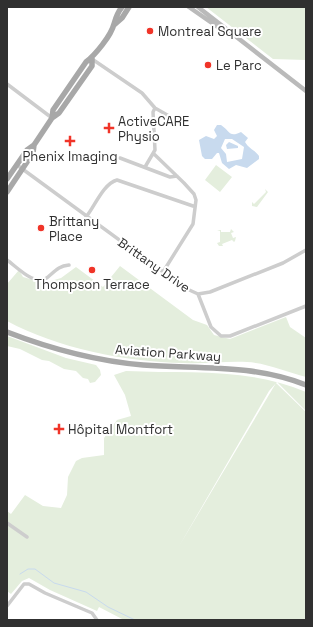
<svg xmlns="http://www.w3.org/2000/svg" width="313" height="627" font-family="'Space Grotesk',sans-serif">
<style>
.green{fill:#e4eedd}
.water{fill:#c8daee;fill-rule:evenodd}
.lines{fill:none;stroke-linecap:round;stroke-linejoin:round}
.stream{stroke:#c8daee;stroke-width:1}
.street{stroke:#cdcdcd;stroke-width:3.5}
.secondary{stroke:#bababa;stroke-width:4.5}
.primary{stroke:#a8a8a8;stroke-width:5.5}
.poi-dot{fill:#f03428;stroke:#fff;stroke-width:1.5}
.labels{text-anchor:middle;dominant-baseline:central;stroke-width:4;stroke-linejoin:round;paint-order:stroke}
.poi-label{font-size:13px;fill:#303030;stroke:#fff;text-anchor:start}
.street-label{font-size:13px;fill:#303030;stroke:#fff}
</style>
<rect width="100%" height="100%" fill="#fff"/>
<path class="green" d="M206,7H306V60L273,59Z
M216,165L232,177L220,192L205,180Z
M265,189L268,192L257,207L252,206V202L254,204L266,192Z
M231,229L234,232L231,233L233,238L236,237L235,241L234,242L232,240L222,244L223,246H219L217,243L220,242V231L217,230H221V232H230Z
M120,266L193,320L207,325L214,335L230,339L286,317L290,327L306,338V377C287,372 267,363 247,362C226,361 204,364 183,363C126,362 57,348 7,321V284L19,270L23,277L44,283L61,278L76,267L103,287Z
M7,336L66,358L96,365L100,370L101,375L95,382L90,383L88,379L83,378L76,371L64,369L49,361L42,360L20,349L7,346Z
M126,371C188,374 247,367 306,392V411L277,382L269,391L178,548L276,383L306,412V620H124L99,607L97,611L50,590L29,578L22,581L11,594L7,591V511L11,514L25,495L43,506L61,508L67,495L68,477L76,461L82,458L104,455V438L117,420L131,416L125,395L114,375Z"/>
<path class="water" d="M217,125H221C230,131 229,138 241,132L248,138L245,142C249,149 255,150 259,156V159L247,168L236,165L229,169L222,163L219,153H217L212,159H205L202,156L199,140L206,136L214,139L217,136L214,130ZM225,139H232L244,147L242,159L227,162L226,154L221,148Z
M229,142L238,146V148L227,149L226,145Z"/>
<g class="lines">
<path class="stream" d="M20,574L28,569H35L54,583L86,592L108,607L135,620"/>
<path class="street" d="M92,59L142,93L155,108L169,116
M7,84L52,118
M154,154L184,183L194,194L196,200L193,224L163,272
M120,158L170,177L177,176
M17,165L185,288L198,294L210,292L283,263L306,250
M145,167L155,150L153,112L155,108
M86,217C95,206 103,184 117,180L193,206
M7,260C17,267 36,288 48,277C56,270 59,266 69,265
M198,294L211,327L221,336H230L306,306
M7,523L27,537
M7,606L24,584H29L45,593L92,613L97,620"/>
<path class="secondary" d="M189,7L232,37
M198,7L306,91"/>
<path class="primary" d="M114,25L122,18L129,7
M52,118L53,110L86,62C95,55 111,36 114,24C116,17 117,13 122,7
M7,179L27,150L34,145L52,118L59,113L92,66V59
M7,192L33,153L34,145
M7,332C51,349 96,361 143,365C199,369 253,364 306,385"/>
</g>
<g class="poi-dot">
<circle cx="150" cy="31" r="4"/>
<circle cx="208" cy="65" r="4"/>
<path d="M107 122h4v4h4v4h-4v4h-4v-4h-4v-4h4z"/>
<path d="M68 135h4v4h4v4h-4v4h-4v-4h-4v-4h4z"/>
<circle cx="41" cy="228" r="4"/>
<circle cx="92" cy="270" r="4"/>
<path d="M57 423h4v4h4v4h-4v4h-4v-4h-4v-4h4z"/>
</g>
<g class="labels">
<g class="poi-label">
<text x="158" y="31">Montreal Square</text>
<text x="216" y="65">Le Parc</text>
<text x="118" y="121">ActiveCARE<tspan x="118" dy="15">Physio</tspan></text>
<text x="70" y="156" text-anchor="middle">Phenix Imaging</text>
<text x="49" y="221">Brittany<tspan x="49" dy="15">Place</tspan></text>
<text x="92" y="284" text-anchor="middle">Thompson Terrace</text>
<text x="68" y="429">Hôpital Montfort</text>
</g>
<g class="street-label">
<text transform="translate(154 265) rotate(35)">Brittany Drive</text>
<text transform="translate(168 353) rotate(4)">Aviation Parkway</text>
</g>
</g>
<rect width="313" height="627" fill="none" stroke="#303030" stroke-width="16"/>
</svg>
